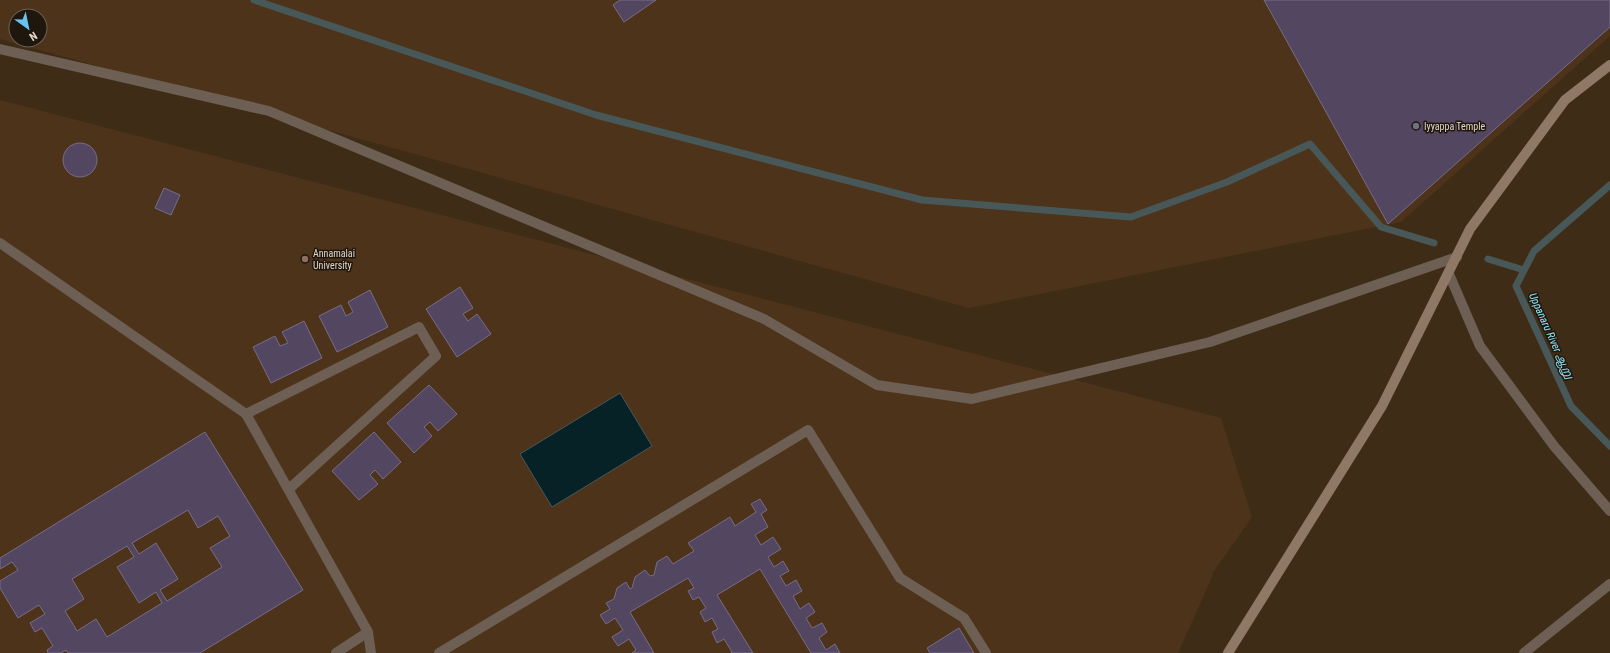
<svg xmlns="http://www.w3.org/2000/svg" width="1610" height="653" font-family="'Roboto Condensed','Noto Sans Tamil',sans-serif">
<style>
.built{fill:#4c3319;fill-rule:evenodd}
.water{fill:#062227;stroke:#485858}
.lines{fill:none;stroke-linecap:round;stroke-linejoin:round}
.stream{stroke:#485858;stroke-width:7}
.building{fill:#524660;stroke:#796c87;fill-rule:evenodd}
.pedestrian{stroke:#6d5f53;stroke-width:10}
.minor{stroke:#6d5f53;stroke-width:10}
.tertiary{stroke:#6d5f53;stroke-width:10}
.secondary{stroke:#8f7966;stroke-width:10}
.worship-dot{fill:#6b7280;stroke:#1f160d;stroke-width:1.5}
.education-dot{fill:#8d6e63;stroke:#1f160d;stroke-width:1.5}
.labels{text-anchor:middle;dominant-baseline:central;stroke-width:3;stroke-linejoin:round;paint-order:stroke}
.poi-label{font-size:10px;fill:#e2d6c9;stroke:#1f160d;text-anchor:start}
.water-label{font-size:11px;font-style:italic;fill:#8fe6f9;stroke:#1f160d}
</style>
<rect width="100%" height="100%" fill="#3f2c17"/>
<path class="built" d="M0,0H1610V36L1401,222L969,308L0,39ZM16,16H40V40H16Z
M0,100L1221,418L1252,517L1212,574L1213,575L1178,653H0Z"/>
<path class="water" d="M620,393L652,446L552,507L520,454Z"/>
<g class="lines">
<path class="stream" d="M254,0L596,115L922,200L1131,217L1227,182L1310,144L1381,227L1434,243
M1610,185L1534,251L1516,286L1571,406L1610,446
M1488,259L1524,270"/>
</g>
<path class="building" d="M620,0H656L624,22L613,5Z
M1264,0H1610V27L1388,224Z
M63 160a17 17 0 1 1 34 0a17 17 0 1 1-34 0Z
M164,188L180,195L171,215L155,208Z
M460,287L473,308L463,314L468,321L477,314L491,334L457,357L426,309Z
M370,290L388,327L337,352L319,316L341,305L346,316L353,312L348,302Z
M304,321L322,358L271,383L253,347L275,336L280,346L288,343L282,332Z
M429,385L457,414L438,431L430,422L424,427L432,436L414,453L387,423Z
M205,432L303,590L200,653H68L66,650L61,653H48L47,650L53,646L42,628L35,632L30,623L45,614L39,605L18,618L0,588V581L18,570L12,562L0,569V558ZM188,510L198,528L218,516L230,536L210,548L222,567L167,601L160,590L178,579L156,543L139,554L132,543ZM127,546L134,557L117,567L139,603L156,592L162,603L107,637L96,619L77,631L65,611L84,599L72,579Z
M374,432L401,462L383,479L375,470L370,475L378,484L359,500L332,471Z
M760,499L767,510L761,514L768,527L755,535L761,545L773,537L781,549L768,557L774,567L783,561L789,571L780,576L786,586L796,580L802,591L793,596L800,609L809,603L815,612L806,618L812,628L822,623L827,632L819,638L826,650L835,644L840,653H811L760,569L717,595L753,653H731L732,652L724,639L717,643L712,632L718,629L712,618L705,622L700,612L706,608L699,597L693,600L688,591L694,588L688,578L630,612L654,653H632L636,650L629,639L618,646L612,637L623,630L615,618L606,624L600,615L610,609L606,603L614,599L617,588L626,582L630,589L632,588L635,577L645,570L650,576L654,575L657,562L667,556L673,564L694,551L688,543L730,517L735,526L756,512L751,504Z
M959,628L974,653H930L927,648Z"/>
<g class="lines">
<path class="pedestrian" d="M0,243L246,414L368,632L371,653
M246,414L419,327L436,356L289,489
M336,653L368,632
M439,653L808,430L900,578L964,618L986,653"/>
<path class="minor" d="M1449,274L1480,346L1554,446L1610,511
M1524,653L1610,584"/>
<path class="tertiary" d="M0,49L269,111L764,319L877,385L972,399L1210,342L1457,257"/>
<path class="secondary" d="M1228,653L1382,406L1470,229L1565,100L1610,65"/>
</g>
<circle class="worship-dot" cx="1416" cy="126" r="4"/>
<circle class="education-dot" cx="305" cy="259" r="4"/>
<g class="labels">
<g class="poi-label">
<text x="1424" y="126">Iyyappa Temple</text>
<text x="313" y="253">Annamalai<tspan x="313" dy="12">University</tspan></text>
</g>
<g class="water-label">
<text transform="translate(1551 336) rotate(66)">Uppanaru River ஆறு</text>
</g>
</g>
<g transform="translate(28 28) rotate(147)"><circle r="19" fill="#1f160d" stroke="#6d6358"/>
<path d="M0-3L7 15L0 10L-7 15Z" fill="#67c4f0"/>
<text y="-6" font-size="11" font-weight="bold" text-anchor="middle" fill="#e2d6c9">N</text>
</g>
</svg>
